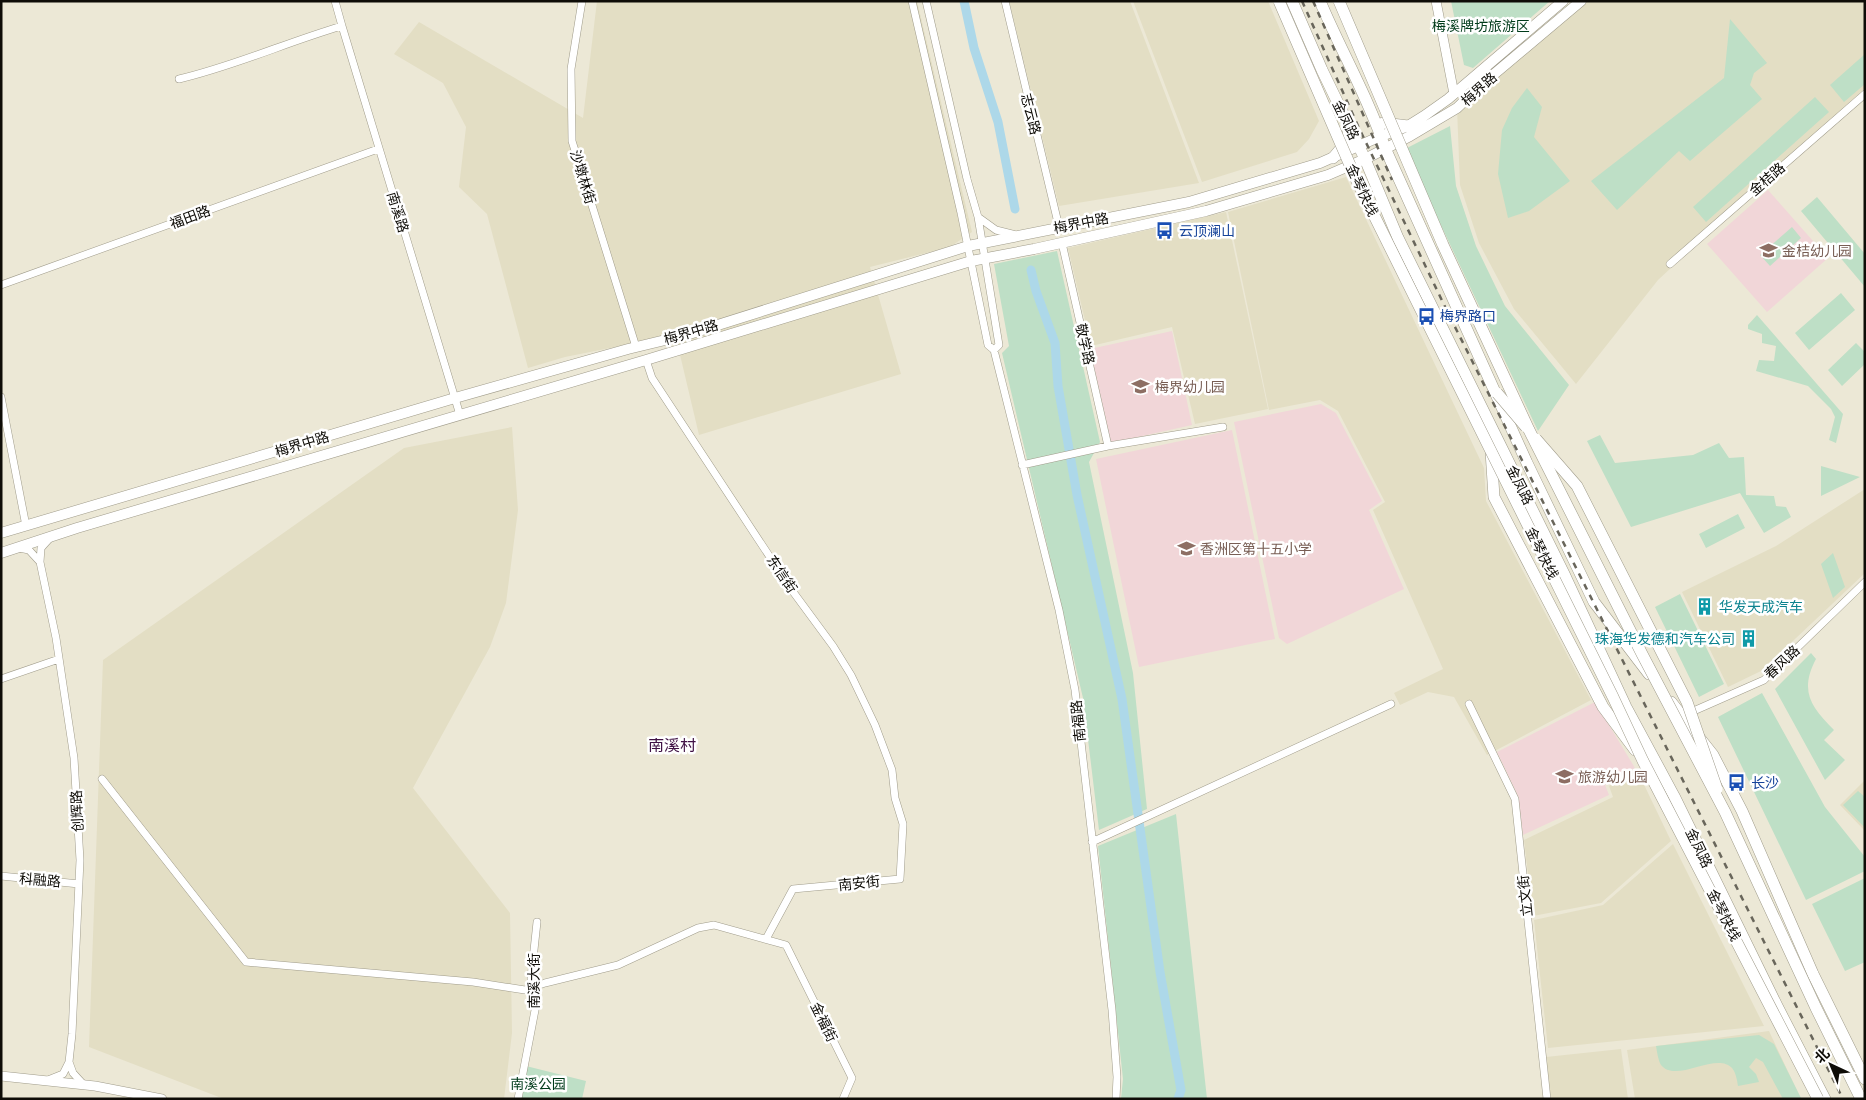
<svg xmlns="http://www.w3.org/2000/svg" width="1866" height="1100" font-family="Mulish,'Noto Sans SC',sans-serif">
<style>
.built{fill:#e3dec4}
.education{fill:#f1d6d8}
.green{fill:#bedfc6}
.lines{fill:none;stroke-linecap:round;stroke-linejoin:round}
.canal{stroke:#add8e9;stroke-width:9}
.minor-casing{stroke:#a09c8b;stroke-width:8}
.tertiary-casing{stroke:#a09c8b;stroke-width:10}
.secondary-casing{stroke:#a09c8b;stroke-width:11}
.primary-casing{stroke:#a09c8b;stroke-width:12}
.minor{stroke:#fff;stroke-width:7}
.tertiary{stroke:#fff;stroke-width:9}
.secondary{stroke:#fff;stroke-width:10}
.primary{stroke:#fff;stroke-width:11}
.rail{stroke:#69665b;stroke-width:2.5;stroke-dasharray:6 6;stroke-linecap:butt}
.primary-bridge-casing{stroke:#a09c8b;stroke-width:12;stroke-linecap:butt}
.trunk-bridge-casing{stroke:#a09c8b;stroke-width:12;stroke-linecap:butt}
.primary-bridge{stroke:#fff;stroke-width:11}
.trunk-bridge{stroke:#fff;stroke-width:11}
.labels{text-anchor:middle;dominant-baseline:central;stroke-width:5;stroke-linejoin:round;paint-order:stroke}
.park-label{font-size:14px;fill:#003b1a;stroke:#fff}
.street-label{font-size:14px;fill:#0e0c07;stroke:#fff}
.transit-label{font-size:14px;fill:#164399;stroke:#fff;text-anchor:start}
.education-label{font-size:14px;fill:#785e54;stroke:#fff;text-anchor:start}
.culture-label{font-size:14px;fill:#0d838f;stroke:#fff;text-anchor:start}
.quarter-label{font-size:16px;fill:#401245;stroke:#fff}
</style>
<rect width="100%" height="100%" fill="#ece8d6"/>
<path class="built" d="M597,1H917L972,232L950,247L870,267L901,374L699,435L677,342L620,346L565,357L528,368L487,214L459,187L466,127L443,83L394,54L419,22L583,118Z
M1009,1H1130L1199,183L1059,206Z
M1133,1H1268L1319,121L1309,139L1297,152L1202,182Z
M1581,1H1865V88L1658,280L1576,384L1514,309L1479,243L1460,185L1457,108Z
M1346,177L1484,468L1486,501L1591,700L1487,755L1454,697L1428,692L1400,705L1394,693L1443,669L1373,510L1385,502L1338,411L1320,400L1269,410L1228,212Z
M1226,212L1268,409L1195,424L1172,327L1091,346L1068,248Z
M512,427L518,510L506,603L490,647L413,788L510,913L512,1033L504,1099H224L89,1047L103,660L404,448Z
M1865,489V573L1761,671L1728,687L1682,592L1776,546Z
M1637,770L1671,841L1601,903L1533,916L1524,840L1613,797L1609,786Z
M1865,780V831L1840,805Z
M1673,844L1764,1026L1548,1048L1534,920L1603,905Z
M1769,1031L1801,1099H1635L1627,1050Z
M1621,1049L1628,1099H1551L1546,1057Z"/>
<path class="education" d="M1768,190L1828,258L1767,312L1707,244Z
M1172,331L1192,425L1111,443L1090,349Z
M1321,404L1336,413L1382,501L1369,510L1404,589L1287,644L1279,638L1234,422Z
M1232,430L1275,639L1139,667L1096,459Z
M1595,702L1635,768L1605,785L1609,795L1523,835L1518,796L1497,752Z"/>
<path class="green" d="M1451,1H1550L1473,68L1464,65Z
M1730,19L1767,63L1754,73L1750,85L1762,99L1690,161L1679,151L1617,210L1591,181L1724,78Z
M1865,54V84L1844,102L1830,85Z
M1527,88L1542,107L1534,137L1570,181L1529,211L1508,218L1498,174L1502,130L1512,108Z
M1815,97L1829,112L1706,222L1693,207Z
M1450,126L1456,186L1476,246L1505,306L1569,385L1538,431L1405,149Z
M1817,197L1865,254V287L1801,211Z
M1792,227L1801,238L1770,266L1760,255Z
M1057,251L1100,442L1089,462L1133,673L1147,809L1099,830L1083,698L1002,353L1009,346L994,264Z
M1841,293L1855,310L1809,350L1795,333Z
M1757,315L1843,414L1836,443L1829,440L1835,417L1831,409L1808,386L1756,371L1759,360L1774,361L1776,346L1762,343V334L1748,329V325Z
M1856,343L1865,352V364L1842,386L1828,370Z
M1600,435L1615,463L1693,455L1719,443L1729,458L1744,457L1746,495L1774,496L1776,506L1786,507L1791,517L1764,533L1740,493L1631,527L1587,441Z
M1821,466L1860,477L1821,496Z
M1738,514L1745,528L1706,548L1699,534Z
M1833,553L1845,587L1833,598L1821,564Z
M1680,594L1724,684L1699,697L1655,607Z
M1811,653L1816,659C1799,691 1811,707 1834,730L1824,740L1845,760L1825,780L1775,689Z
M1762,693L1825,807L1865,857V871L1806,900L1718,717Z
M1858,791L1865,797V828L1843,805Z
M1176,814L1207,1099H1121L1123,1079L1098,846Z
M1865,878V962L1845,971L1812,904Z
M1759,1035L1774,1044L1801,1098L1783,1099L1763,1062L1756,1058L1749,1067L1756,1074L1759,1082L1738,1086C1737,1080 1736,1073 1732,1068C1716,1051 1676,1084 1661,1065C1658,1060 1657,1051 1656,1046Z
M526,1066L586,1081L582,1099H520Z"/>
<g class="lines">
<path class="canal" d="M964,1L974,48L998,122L1015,209
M1031,270L1036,291L1055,343L1058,386L1077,495L1122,699L1160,972L1181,1090L1178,1099"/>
<defs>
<path id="minor" d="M335,1L342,26
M582,1L571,69L572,141L636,347
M912,1L961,213L988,345L994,350L999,345L978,217
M926,1L967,179L978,217L996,230L1016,235
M1005,1L1059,227
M179,79C235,66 287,42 342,26L460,415
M1062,243L1108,446
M1670,264L1865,94
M1,285L378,149
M994,350L1059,610L1075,690L1112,1010L1117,1077L1116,1099
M646,360L652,378L791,589L833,646L851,675L875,725L892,770L895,798L903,824L900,879L793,889L766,939
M1,397L26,526
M1022,465L1108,446L1223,427
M19,548L29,550L40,562L41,548L50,538
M40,562L56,638L74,758L80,860L72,1034L69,1062
M1,679L59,659
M1469,704L1515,799L1547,1099
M1689,713L1764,680L1865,582
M102,779L246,962L473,982L525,990L545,983L618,965L698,928L714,925L786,945L852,1078L843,1099
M1092,842L1391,704
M1,876L79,884
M48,1080L63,1074L69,1062L73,1073L84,1085
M518,1099L536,1005L531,978L537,922"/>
<path id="tertiary" d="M1436,1L1454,94
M1,1076L95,1086L162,1099"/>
<path id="secondary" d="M1,533L455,398L628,349L686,335L968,246L1189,202L1320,163L1381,136L1408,126L1424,116L1448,99L1563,1
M1,553L77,528L646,360L971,261L1034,249L1206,211L1328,175L1365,159L1410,136L1457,108L1480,86L1581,1"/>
<path id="primary" d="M1292,1L1322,70L1365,159L1398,238L1565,576L1626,707L1674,796L1777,1006L1825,1099
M1320,1C1341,51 1368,97 1385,148L1527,463L1594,602L1649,674
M1383,123L1408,126
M1333,158L1347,141L1349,126
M1491,451L1494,497L1603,707L1635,750
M1671,702L1713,755L1742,811L1813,974L1865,1079"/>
</defs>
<use href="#minor" class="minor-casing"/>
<use href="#tertiary" class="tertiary-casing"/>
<use href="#secondary" class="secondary-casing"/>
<use href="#primary" class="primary-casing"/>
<use href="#minor" class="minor"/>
<use href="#tertiary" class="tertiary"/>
<use href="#secondary" class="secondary"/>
<use href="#primary" class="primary"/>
<path class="rail" d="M1302,1L1359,128L1449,315L1843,1099
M1313,1L1392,180"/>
<defs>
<path id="primary-bridge" d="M1497,393L1526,427
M1536,439L1577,486L1687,702L1717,789"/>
<path id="trunk-bridge" d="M1279,1L1356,179L1613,697L1643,761L1818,1099
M1339,1L1443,245L1529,430L1642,654L1725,812L1816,1008L1861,1099"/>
</defs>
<use href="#primary-bridge" class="primary-bridge-casing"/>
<use href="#trunk-bridge" class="trunk-bridge-casing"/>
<use href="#primary-bridge" class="primary-bridge"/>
<use href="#trunk-bridge" class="trunk-bridge"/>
</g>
<defs>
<symbol id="bus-bare" viewBox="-9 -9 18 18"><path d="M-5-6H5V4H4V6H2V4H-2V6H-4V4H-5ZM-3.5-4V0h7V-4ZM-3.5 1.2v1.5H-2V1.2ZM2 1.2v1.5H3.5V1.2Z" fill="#1a4fb4" stroke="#fff" stroke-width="2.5" paint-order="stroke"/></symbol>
<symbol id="school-bare" viewBox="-9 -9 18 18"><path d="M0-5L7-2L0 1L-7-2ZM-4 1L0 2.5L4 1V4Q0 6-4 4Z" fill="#8d6e63" stroke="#fff" stroke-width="2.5" paint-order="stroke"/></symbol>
<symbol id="building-bare" viewBox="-9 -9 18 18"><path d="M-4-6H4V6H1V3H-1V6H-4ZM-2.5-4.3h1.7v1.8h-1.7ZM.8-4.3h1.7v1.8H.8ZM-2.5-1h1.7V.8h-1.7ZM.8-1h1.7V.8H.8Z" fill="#0f9aa8" stroke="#fff" stroke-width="2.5" paint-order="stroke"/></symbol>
</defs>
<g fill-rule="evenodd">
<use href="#bus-bare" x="1152" y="218" width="25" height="25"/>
<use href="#school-bare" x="1756" y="238" width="25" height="25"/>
<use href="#bus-bare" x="1414" y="304" width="25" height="25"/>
<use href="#school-bare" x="1128" y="374" width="25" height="25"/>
<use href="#school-bare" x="1174" y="536" width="25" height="25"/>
<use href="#building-bare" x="1692" y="594" width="25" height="25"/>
<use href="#building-bare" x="1736" y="626" width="25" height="25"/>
<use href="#school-bare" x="1552" y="764" width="25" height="25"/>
<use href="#bus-bare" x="1724" y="770" width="25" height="25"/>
</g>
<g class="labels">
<g class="park-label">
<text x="1481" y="26">梅溪牌坊旅游区</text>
<text x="538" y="1084">南溪公园</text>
</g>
<g class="street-label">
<text transform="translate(1479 89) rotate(-42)">梅界路</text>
<text transform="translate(1031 114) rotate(76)">志云路</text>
<text transform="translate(1346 120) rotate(64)">金凤路</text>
<text transform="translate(583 177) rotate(73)">沙墩林街</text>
<text transform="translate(1767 179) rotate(-41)">金桔路</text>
<text transform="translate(1362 190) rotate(65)">金琴快线</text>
<text transform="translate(398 212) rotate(73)">南溪路</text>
<text transform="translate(190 217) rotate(-20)">福田路</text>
<text transform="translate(1081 223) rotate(-11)">梅界中路</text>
<text transform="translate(691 332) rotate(-16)">梅界中路</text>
<text transform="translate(1085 344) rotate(77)">敬学路</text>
<text transform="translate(302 444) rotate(-17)">梅界中路</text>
<text transform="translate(1520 485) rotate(63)">金凤路</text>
<text transform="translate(1542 553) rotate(64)">金琴快线</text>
<text transform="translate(782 574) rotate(56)">东信街</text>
<text transform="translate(1782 662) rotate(-43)">春风路</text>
<text transform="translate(1078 721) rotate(-96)">南福路</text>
<text transform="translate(77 811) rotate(-93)">创辉路</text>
<text transform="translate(1699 848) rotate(64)">金凤路</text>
<text transform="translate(40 880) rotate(5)">科融路</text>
<text transform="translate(859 883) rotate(-6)">南安街</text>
<text transform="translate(1525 896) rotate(-96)">立文街</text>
<text transform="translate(1724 915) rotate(63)">金琴快线</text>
<text transform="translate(534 981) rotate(-90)">南溪大街</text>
<text transform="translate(824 1022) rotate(64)">金福街</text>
</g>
<g class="transit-label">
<text x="1179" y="231">云顶澜山</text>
<text x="1440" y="316">梅界路口</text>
<text x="1751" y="783">长沙</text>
</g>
<g class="education-label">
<text x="1782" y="251">金桔幼儿园</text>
<text x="1155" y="387">梅界幼儿园</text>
<text x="1200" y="549">香洲区第十五小学</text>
<text x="1578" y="777">旅游幼儿园</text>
</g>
<g class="culture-label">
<text x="1719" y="607">华发天成汽车</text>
<text x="1735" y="639" text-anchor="end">珠海华发德和汽车公司</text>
</g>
<g class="quarter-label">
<text x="672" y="745">南溪村</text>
</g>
</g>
<rect width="1866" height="1100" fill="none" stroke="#0e0c07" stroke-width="5"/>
<g transform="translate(1831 1065) rotate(316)" stroke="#ffffff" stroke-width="4" paint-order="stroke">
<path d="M0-4L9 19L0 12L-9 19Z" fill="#0e0c07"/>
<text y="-8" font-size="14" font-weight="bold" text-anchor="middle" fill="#0e0c07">北</text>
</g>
</svg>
